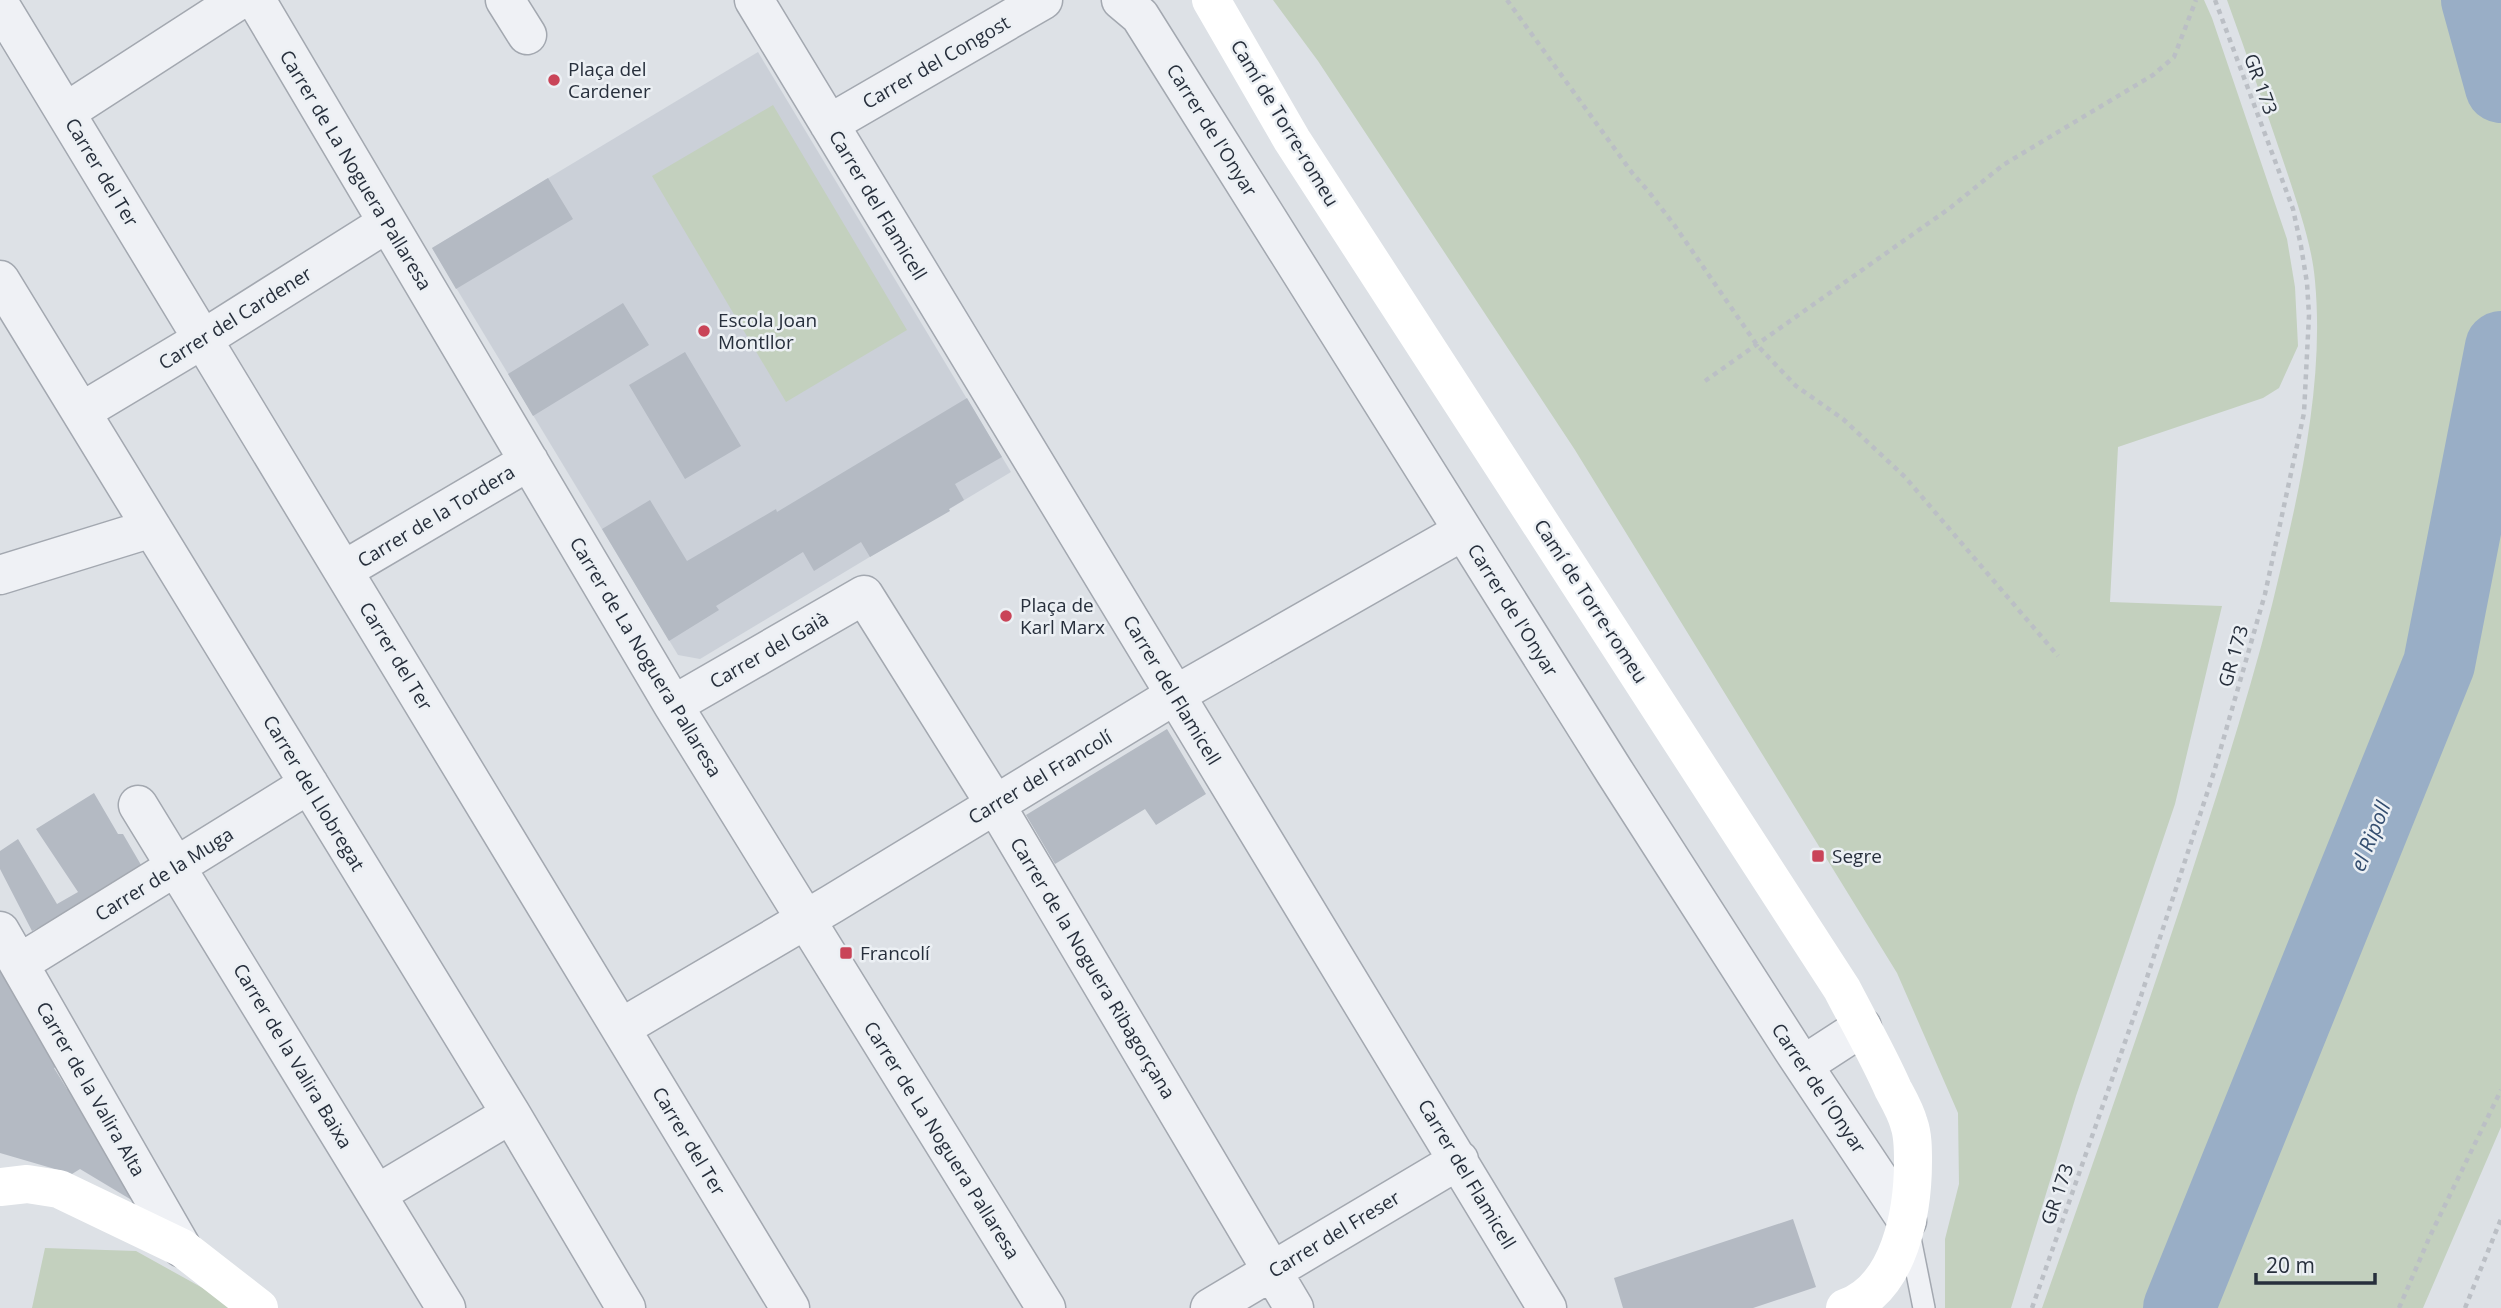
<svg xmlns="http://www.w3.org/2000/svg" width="2501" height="1308" font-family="'Open Sans',sans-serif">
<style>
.built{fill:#cbd0d8}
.green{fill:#c3d0be}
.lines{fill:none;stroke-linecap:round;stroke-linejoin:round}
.river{stroke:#99aec6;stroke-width:72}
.building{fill:#b4bac3}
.lane-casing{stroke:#a3a8b0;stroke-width:24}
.street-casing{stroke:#a3a8b0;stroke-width:41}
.path{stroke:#bbbfc5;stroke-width:4.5;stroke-dasharray:5 5;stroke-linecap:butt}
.lane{stroke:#eff1f5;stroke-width:21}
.street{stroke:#eff1f5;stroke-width:38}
.secondary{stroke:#fff;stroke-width:38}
.poi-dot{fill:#c94458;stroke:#ecf0f4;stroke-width:2.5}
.labels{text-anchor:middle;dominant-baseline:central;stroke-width:5;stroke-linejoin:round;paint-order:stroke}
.street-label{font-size:19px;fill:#272f3c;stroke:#ecf0f4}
.poi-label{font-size:19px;fill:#272f3c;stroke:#ecf0f4;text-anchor:start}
.water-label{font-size:21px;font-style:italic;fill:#334d6f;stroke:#ecf0f4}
</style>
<rect width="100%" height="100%" fill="#dde1e6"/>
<path class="built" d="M758,52L1011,472L700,659L678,655L432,248Z"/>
<path class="green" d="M1273,0H2204L2212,18L2287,239L2295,287L2298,346L2279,388L2263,398L2118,447L2110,602L2222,606L2175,804L2076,1096L2011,1308H1945V1239L1959,1184L1958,1113L1897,973L1575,450L1318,61Z
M2227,0H2501V1127L2423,1308H2042C2091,1170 2139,1032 2185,893C2216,798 2247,703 2272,605C2297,501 2325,388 2315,281C2312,245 2299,209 2288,175C2268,116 2248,58 2227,0Z
M773,105L907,330L786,402L652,176Z
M45,1248L136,1251L208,1291L232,1308H32Z"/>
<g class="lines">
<path class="river" d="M2477,0L2501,87
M2179,1308L2439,664L2501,347"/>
</g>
<path class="building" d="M548,178L573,219L456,289L432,248Z
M623,303L649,345L533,416L508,374Z
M685,352L741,446L685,479L629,385Z
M967,398L1002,457L955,484L964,500L949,509L950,511L870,557L861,542L814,571L803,552L716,606L719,610L669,641L602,529L650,500L687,561L776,509L777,512Z
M1167,729L1206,794L1156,825L1145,809L1055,864L1026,815Z
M94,793L118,834H123L144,870L45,929L44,925L32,931L0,869V851L18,839L57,904L78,892L36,829Z
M0,959L63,1064L54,1068L67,1089L71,1086L140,1205L80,1169L72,1174L0,1153Z
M1793,1219L1816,1287L1753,1308H1623L1614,1278Z"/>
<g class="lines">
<defs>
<path id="lane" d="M1909,1233L1924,1308"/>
<path id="street" d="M256,0L673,705L1046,1308
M505,0L527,35
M754,0L1547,1308
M1121,0L1140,16L1614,771L1793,1050L1907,1221
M0,5L790,1308
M66,112L239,0
M829,124L1043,0
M0,280L511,1114L626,1308
M81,412L203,339L387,223
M344,570L529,461
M0,575L152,528
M673,705L864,595L995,804L1294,1308
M138,805L446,1308
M0,931L182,1248
M20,963L309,784
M621,1028L832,904L1175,695L1463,531
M1805,1064L1862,1027
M377,1194L511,1114
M1210,1308L1459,1160"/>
</defs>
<use href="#lane" class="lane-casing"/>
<use href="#street" class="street-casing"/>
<path class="path" d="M1507,0L1633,174L1649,192L1675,226L1757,345L1796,386L1843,419L1905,477L2058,656
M1705,381L1950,208L2003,165L2153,75L2174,57L2196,0
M2032,1308L2139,1002L2214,772L2265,594L2304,413L2309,315L2307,283L2301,246L2293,209L2215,0
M2399,1308L2430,1236L2501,1090
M2465,1308L2501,1219"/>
<use href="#lane" class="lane"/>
<use href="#street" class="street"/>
<path class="secondary" d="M1211,0L1292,140L1842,989C1859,1022 1878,1055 1893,1089C1899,1100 1906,1112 1909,1124C1913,1135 1913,1149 1913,1161C1913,1211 1900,1289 1845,1308
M0,1187L27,1184L59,1189L182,1248L259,1308"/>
</g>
<g class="poi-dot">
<circle cx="554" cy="80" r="7"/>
<circle cx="704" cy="331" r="7"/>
<circle cx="1006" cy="616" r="7"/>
<rect x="1811" y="849" width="14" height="14" rx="3.5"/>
<rect x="839" y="946" width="14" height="14" rx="3.5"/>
</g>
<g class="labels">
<g class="street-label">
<text transform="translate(936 62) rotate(-30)">Carrer del Congost</text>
<text transform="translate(2261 84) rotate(70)">GR 173</text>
<text transform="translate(1285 123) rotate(59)">Camí de Torre-romeu</text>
<text transform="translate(1212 130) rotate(58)">Carrer de l'Onyar</text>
<text transform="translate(356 170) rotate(59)">Carrer de La Noguera Pallaresa</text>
<text transform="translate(102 172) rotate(59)">Carrer del Ter</text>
<text transform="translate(878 205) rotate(59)">Carrer del Flamicell</text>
<text transform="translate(235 318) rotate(-32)">Carrer del Cardener</text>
<text transform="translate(436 516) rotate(-31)">Carrer de la Tordera</text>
<text transform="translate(1591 601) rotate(57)">Camí de Torre-romeu</text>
<text transform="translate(1513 610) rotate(58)">Carrer de l'Onyar</text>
<text transform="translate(769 650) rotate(-30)">Carrer del Gaià</text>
<text transform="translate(396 656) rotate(59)">Carrer del Ter</text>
<text transform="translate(2233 656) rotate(-74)">GR 173</text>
<text transform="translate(646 657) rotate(59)">Carrer de La Noguera Pallaresa</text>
<text transform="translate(1172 690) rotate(59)">Carrer del Flamicell</text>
<text transform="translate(1040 777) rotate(-31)">Carrer del Francolí</text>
<text transform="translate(314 793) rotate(59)">Carrer del Llobregat</text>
<text transform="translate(164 874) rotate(-32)">Carrer de la Muga</text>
<text transform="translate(1093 968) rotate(59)">Carrer de la Noguera Ribagorçana</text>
<text transform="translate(293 1056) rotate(59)">Carrer de la Valira Baixa</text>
<text transform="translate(1819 1088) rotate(56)">Carrer de l'Onyar</text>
<text transform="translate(91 1089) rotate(60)">Carrer de la Valira Alta</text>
<text transform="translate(942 1140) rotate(58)">Carrer de La Noguera Pallaresa</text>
<text transform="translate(689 1141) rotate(59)">Carrer del Ter</text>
<text transform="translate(1467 1174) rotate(59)">Carrer del Flamicell</text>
<text transform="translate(2057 1194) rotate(-71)">GR 173</text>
<text transform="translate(1334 1234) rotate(-31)">Carrer del Freser</text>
</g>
<g class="poi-label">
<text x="568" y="69">Plaça del<tspan x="568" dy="22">Cardener</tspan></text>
<text x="718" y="320">Escola Joan<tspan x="718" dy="22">Montllor</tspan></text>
<text x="1020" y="605">Plaça de<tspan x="1020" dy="22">Karl Marx</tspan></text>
<text x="1832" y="856">Segre</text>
<text x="860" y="953">Francolí</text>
</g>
<g class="water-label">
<text transform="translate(2370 836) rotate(-68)">el Ripoll</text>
</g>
</g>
<path d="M2256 1273v10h119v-10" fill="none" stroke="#272f3c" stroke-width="3.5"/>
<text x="2266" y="1273" font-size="21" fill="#272f3c" stroke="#ecf0f4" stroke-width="5" paint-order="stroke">20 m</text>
</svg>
